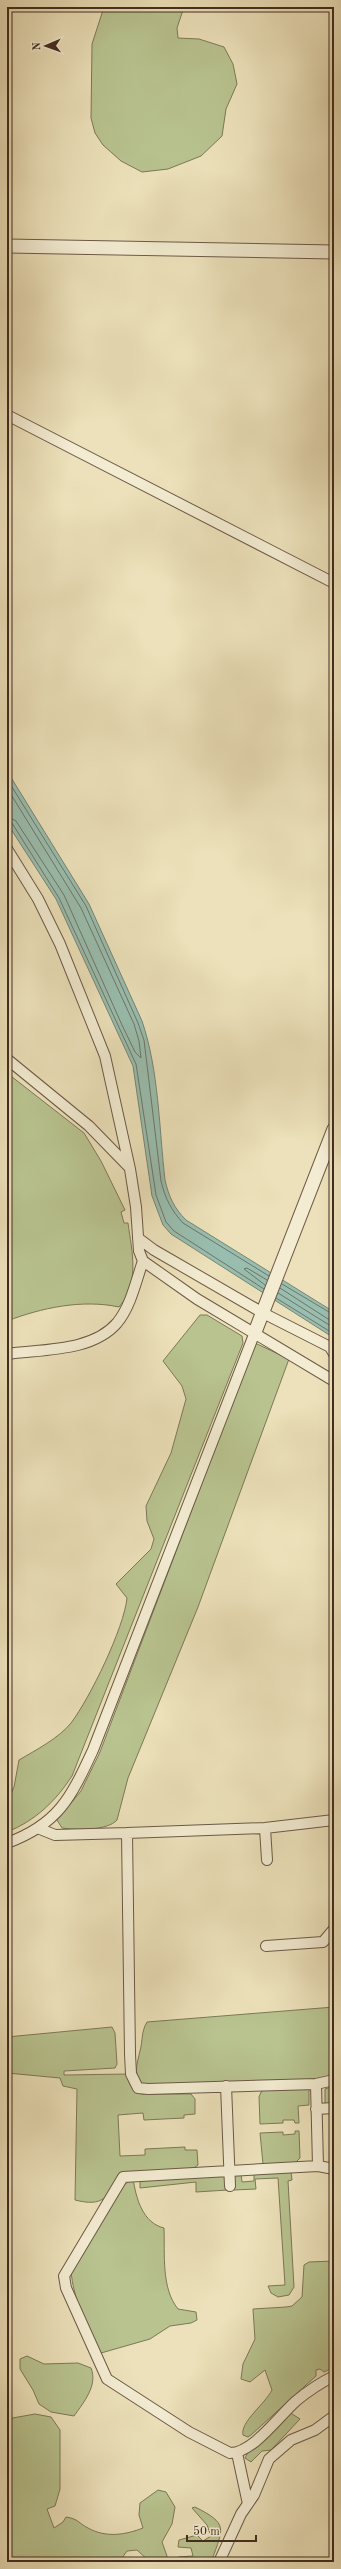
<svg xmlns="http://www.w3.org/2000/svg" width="341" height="2569" font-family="'Old Standard TT',serif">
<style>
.green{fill:#b8c38f;stroke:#7d7858}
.water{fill:#99beaf;stroke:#768476}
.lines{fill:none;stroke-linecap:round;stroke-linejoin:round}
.shore{stroke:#6e7568;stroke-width:1}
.minor-casing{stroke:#6c5946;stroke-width:12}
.tertiary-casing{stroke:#6c5946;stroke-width:15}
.minor{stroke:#f3ecd2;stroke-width:10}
.tertiary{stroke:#f3ecd2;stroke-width:13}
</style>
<rect width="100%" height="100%" fill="#ece1ba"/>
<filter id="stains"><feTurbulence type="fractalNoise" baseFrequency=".005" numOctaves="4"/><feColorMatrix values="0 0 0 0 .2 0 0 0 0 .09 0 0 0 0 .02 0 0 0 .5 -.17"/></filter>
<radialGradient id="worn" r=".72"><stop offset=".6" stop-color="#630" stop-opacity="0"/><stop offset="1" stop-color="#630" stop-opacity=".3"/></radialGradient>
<path class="green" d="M104,7H184L177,28L178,38L199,39L224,47L233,64L237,84L226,109L222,136L201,156L168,169L142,172L121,161L103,145L95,133L91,118L92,44Z
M7,1073L84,1133L101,1161L125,1210L121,1212L124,1223H128C132,1252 140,1283 119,1307C82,1299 41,1308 7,1321Z
M200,1315H207L242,1336L243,1343L72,1776C56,1801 35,1821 7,1832V1803L14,1787L19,1760C36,1750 59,1738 71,1723C90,1698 124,1628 127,1598L116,1584L151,1549L154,1539L147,1521L146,1506L171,1453L186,1399L182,1386L163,1361Z
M255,1343L289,1359L198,1607L128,1778L117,1820C107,1831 77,1830 62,1828L57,1820L81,1791L100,1752Z
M334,2007V2078L149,2087L140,2084C134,2072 137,2064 140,2051C143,2040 141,2032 147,2022Z
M112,2027L115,2033L117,2064L115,2068L64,2071V2075L128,2074L135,2090L141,2094H191L195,2099V2114L184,2115V2118L144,2120L143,2113L118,2115L120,2156L145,2155V2149L185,2147V2150H197L198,2165L191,2170L119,2174C108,2198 103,2207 75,2200L77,2089L63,2086L60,2078L7,2073V2037Z
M334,2086V2105L325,2104V2089Z
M266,2089H309V2105L298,2106L299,2123H295L294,2120H283V2123L260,2124L259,2097L261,2092Z
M295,2131H299L300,2158L294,2164H263L260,2133L283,2132V2135L295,2134Z
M291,2171L292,2180L288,2181L294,2287L289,2295L278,2297L271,2293L268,2286L285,2285L278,2178L255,2179L256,2189L234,2190L233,2174H241L242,2182L254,2181V2173Z
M225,2175L228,2190L196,2192V2182L140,2188V2178Z
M133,2178C136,2199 143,2223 164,2228C165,2254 161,2288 178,2309L196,2312L197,2320L191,2323L170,2326L150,2339L101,2353C88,2326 73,2301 71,2270L124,2185Z
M334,2261V2367L324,2372L320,2369L316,2370V2376L251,2435L248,2437L243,2435C240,2422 265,2404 272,2390L265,2370L250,2382L241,2379L243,2364L255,2339L253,2309L286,2307L292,2306L302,2297L304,2265L309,2262Z
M27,2356L44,2364L78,2363L91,2368C98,2385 84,2402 74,2416L51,2412L39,2404L33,2390L20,2369V2359Z
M289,2412L300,2419L271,2450L262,2451L251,2462L245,2458L247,2454Z
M35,2414L51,2417L60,2430V2489L55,2506L47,2509L54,2528L63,2522L66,2517C79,2519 78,2523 88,2528C106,2538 125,2535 143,2528L139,2515L140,2503L158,2490L166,2492L175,2507L172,2524L162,2542L167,2556L165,2562H150L137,2550L127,2551L119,2562H11L7,2559V2419Z
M195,2507C229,2524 223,2528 212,2560L173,2562L178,2557L193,2556L191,2548L178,2547L179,2540L197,2535L203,2541L211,2536L207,2525L192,2508Z"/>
<path class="water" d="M7,771L89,904L142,1021C159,1071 159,1128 165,1180C169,1197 174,1208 186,1220L334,1312V1338L171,1234L163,1225L152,1196L133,1066L56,899L7,823Z"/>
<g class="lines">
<path class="shore" d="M7,779L86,906L138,1023L144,1040L161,1181C165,1198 171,1210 183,1223L269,1276
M7,788L81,908L134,1024L139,1041L141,1058L135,1052L122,1025L64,895L16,821L7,816
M7,821L12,823L59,898L136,1064L156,1195L166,1222L174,1231L264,1289
M282,1284L334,1315
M265,1285L244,1269L247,1268L267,1280
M280,1288L328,1319L334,1320
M278,1293L334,1328
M276,1298L334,1334"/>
<defs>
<path id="minor" d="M7,415L334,583
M7,849L38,899L60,944L105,1056L130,1169L136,1207L139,1251L143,1261L197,1299L334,1381
M7,1059L89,1126L128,1166
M138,1238L154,1250L263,1313L330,1347L334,1354
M7,1354C42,1349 92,1352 117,1323C131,1306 136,1281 143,1261
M265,1828L267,1860
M40,1829L55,1835L127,1833L130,2054L131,2074L138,2088L148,2089L316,2084L334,2080
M127,1833L265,1828L334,1820
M7,1843C59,1824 71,1797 93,1750L255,1332
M266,1946L323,1942L334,1929
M316,2084L318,2166L123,2177L64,2276L66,2288L107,2379L189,2432L230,2453C253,2453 278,2417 296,2401C308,2391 320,2383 334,2376
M226,2086L230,2186
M316,2109L334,2108
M318,2166L334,2169
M237,2453L248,2504
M219,2562L241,2514L254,2495L269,2459L291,2440L315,2430L334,2416"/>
<path id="tertiary" d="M7,246L334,252
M255,1332L334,1129"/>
</defs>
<use href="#minor" class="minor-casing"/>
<use href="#tertiary" class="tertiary-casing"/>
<use href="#minor" class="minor"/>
<use href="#tertiary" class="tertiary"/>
</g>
<rect width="341" height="2569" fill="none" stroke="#ece1ba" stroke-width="24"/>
<rect x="8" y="8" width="325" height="2553" fill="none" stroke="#422c20" stroke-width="2"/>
<rect x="12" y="12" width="317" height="2545" fill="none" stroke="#422c20"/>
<g transform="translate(46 46) rotate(268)" stroke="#f3ecd2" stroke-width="3" paint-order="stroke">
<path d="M0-3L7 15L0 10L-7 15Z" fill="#422c20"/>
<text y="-6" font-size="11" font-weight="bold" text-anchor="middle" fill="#422c20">N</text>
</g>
<path d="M187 2535v6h69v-6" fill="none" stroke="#422c20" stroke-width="2"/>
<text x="193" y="2535" font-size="12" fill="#422c20" stroke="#f3ecd2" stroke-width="3" paint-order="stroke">50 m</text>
<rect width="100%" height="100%" filter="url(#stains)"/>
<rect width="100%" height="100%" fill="url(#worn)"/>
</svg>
